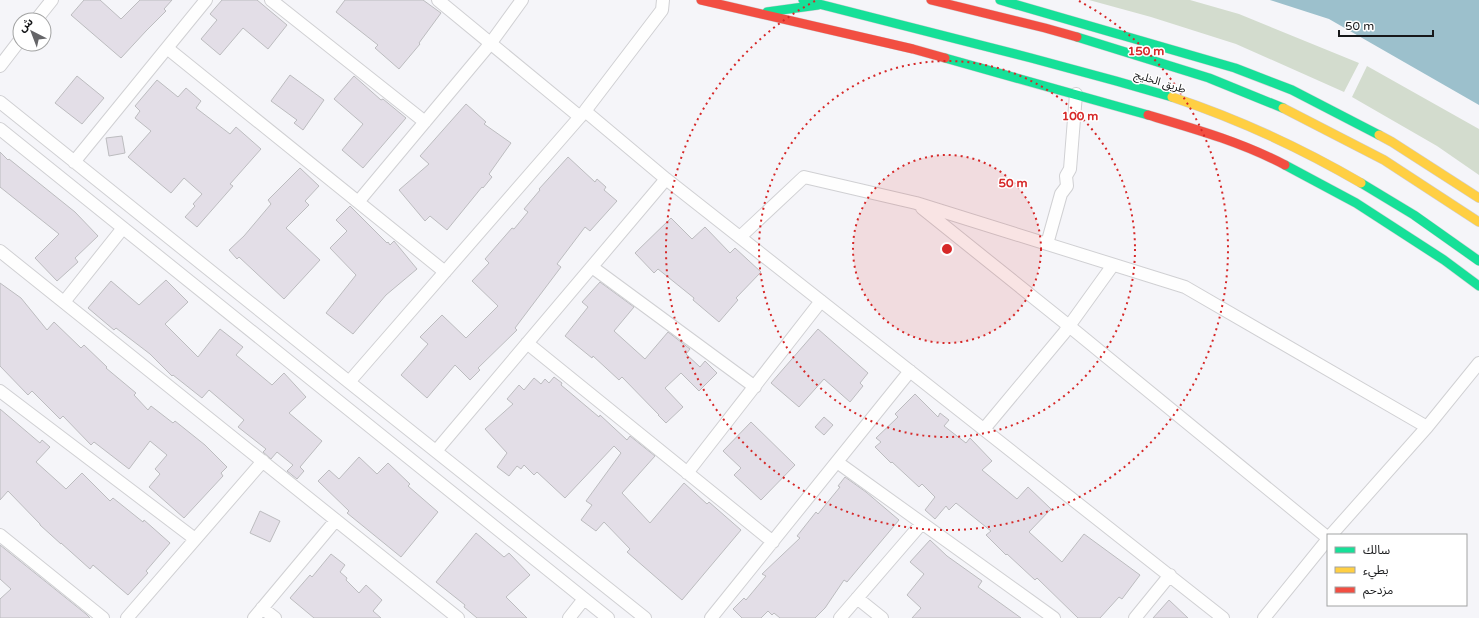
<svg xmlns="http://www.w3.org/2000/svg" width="1479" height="618" font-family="'Varela Round','Noto Sans Arabic',sans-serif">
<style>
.green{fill:#d3dcce}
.water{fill:#9cc0cc}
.building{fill:#e3dee7;stroke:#bcbcbf}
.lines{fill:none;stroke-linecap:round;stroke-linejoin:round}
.street-casing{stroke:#d0d0d3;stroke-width:14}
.fast-casing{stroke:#d0d0d3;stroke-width:10}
.slow-casing{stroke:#d0d0d3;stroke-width:10}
.jam-casing{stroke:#d0d0d3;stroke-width:10}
.street{stroke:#fefefe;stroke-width:12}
.fast{stroke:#16e098;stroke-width:9}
.slow{stroke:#ffcf43;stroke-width:9}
.jam{stroke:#f24e42;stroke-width:9}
.ring{fill:none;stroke:#d62828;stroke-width:2;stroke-dasharray:2 4}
.labels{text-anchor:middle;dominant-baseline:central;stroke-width:3;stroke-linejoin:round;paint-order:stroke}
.street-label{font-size:11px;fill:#17181a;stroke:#fff}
.centre{fill:#d62828;stroke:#fff;stroke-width:2}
.ring-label{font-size:12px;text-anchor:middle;font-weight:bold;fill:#d62828;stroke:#fff;stroke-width:3;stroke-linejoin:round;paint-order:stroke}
</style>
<rect width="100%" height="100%" fill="#f5f5f9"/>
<path class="green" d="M1089,0H1190L1239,14L1359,63L1344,92L1236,44L1151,17Z
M1367,66L1479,129V175L1437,146L1352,97Z"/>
<path class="water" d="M1270,0H1479V105L1329,19Z"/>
<path class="building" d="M84,0H100L121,19L140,0H172L164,9L166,11L146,31L121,58L71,15Z
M222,0H257L287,25L268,49L243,28L220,55L201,39L217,20L210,14Z
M345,0H423L441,13L419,43L420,44L399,69L375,48L378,45L336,12Z
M290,75L324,100L303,130L294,123L297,120L271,101Z
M77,76L104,98L82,124L55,103Z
M354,76L381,100L383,99L406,118L363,168L342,150L363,124L334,99Z
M157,80L178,97L186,88L201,101L196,108L230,134L236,127L261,149L230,184L233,186L197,227L185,217L195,206L193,204L202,194L184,178L171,193L128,157L151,131L135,118L140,111L135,106Z
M466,104L486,122L484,124L511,143L489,174L492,177L483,188L482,187L447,230L430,216L425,221L399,190L429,164L420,156Z
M122,136L125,153L109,156L106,138Z
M0,152L8,160L9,159L75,212L98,236L75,258L78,262L57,281L35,258L59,234L0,187Z
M568,157L595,182L597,179L606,187L604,190L617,201L590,231L585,227L557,264L561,267L515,328L517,330L478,368L480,370L470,380L455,365L427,398L401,375L428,344L420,337L442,315L466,338L498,306L472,281L489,263L485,259L512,228L514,229L528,212L524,209L540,190L539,189Z
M300,168L319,186L305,201L309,205L286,228L320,260L284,299L239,257L237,259L229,250L244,236L271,204L268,200Z
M350,206L387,243L388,242L390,245L394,241L417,269L386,295L353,334L326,313L356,275L330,248L347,231L336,220Z
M671,218L692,239L705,227L730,253L735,248L761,272L736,298L738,300L719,322L693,300L694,298L658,269L654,273L635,253Z
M166,280L188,302L165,324L198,357L220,329L243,347L236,355L272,385L284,373L306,397L289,413L322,441L300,467L304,471L297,479L287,471L293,465L277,452L271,459L263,452L266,449L238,427L244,420L209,390L202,398L173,375L172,376L150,354L116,328L114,330L88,308L111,281L139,305Z
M600,282L634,307L614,331L645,359L668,332L690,349L686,354L700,367L705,361L717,373L699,391L681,373L665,388L683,407L666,423L658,415H659L622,377L619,380L593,356L592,358L565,336L588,307L582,302Z
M0,283L21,298L47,330L54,322L81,348L84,345L107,367L106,368L136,393L134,395L148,410L151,406L173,423L175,421L205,445L227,467L221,473L223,476L184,518L149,487L160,474L155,469L167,455L150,441L129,469L94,442L91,445L63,416L60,419L32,391L28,395L0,366Z
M818,329L868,373L860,383L863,386L850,402L824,379L799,407L771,383Z
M554,377L562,383L561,385L599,417L600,415L627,440L630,436L655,456L622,493L650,523L684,483L707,504L709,502L741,530L682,600L627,552L630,549L604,522L596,531L581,520L592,505L586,501L621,453L614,446L565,498L537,472L534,475L524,465L521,469L517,466L509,476L497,467L507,453L485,429L513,404L507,399L519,385L524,390L534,378L541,384L545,379L549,383Z
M915,394L938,417L940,413L949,420L944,426L966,443L970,438L992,461L982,470L1017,499L1028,487L1051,509L1029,532L1062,562L1084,534L1140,575L1122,599L1119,597L1100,618H1078L1037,578L1035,580L1007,554L1006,555L986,535L991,531L956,503L949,510L946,506L935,519L925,510L935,497L922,484L919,487L892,462L891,463L875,447L881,442L876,438L898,417L895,414Z
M0,409L40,443L42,440L50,447L36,462L66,489L82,473L110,501L113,498L143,522L144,520L170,543L146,571L148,573L128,595L93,565L90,569L61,543V544L40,525V524L8,491L0,500Z
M824,417L833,425L824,435L815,427Z
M751,422L795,465L761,500L734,475L741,468L723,451Z
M359,457L377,474L388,463L410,484L408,486L438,512L401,557L347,513L349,511L318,481L329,470L339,479Z
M845,477L866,492L899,520L847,582L844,580L825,608L815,618H780L774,613L772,615L768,611L761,618H742L733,609L744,598L746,600L766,576L762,574L800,538L797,536L816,512L818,514L840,487L838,486Z
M260,511L280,521L270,542L250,533Z
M476,533L504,557L509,553L530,575L506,597L527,618H477L464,607L465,605L436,582Z
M930,540L947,556L982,581L978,587L1021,618H912L921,608L907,595L924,574L910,562Z
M0,545L86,614L90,618H0V599L11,589L0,579Z
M331,554L345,565L340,572L347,578L346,580L359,593L366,585L382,600L373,611L381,618H314L290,598L310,575L312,577Z
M1169,600L1188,618H1153Z"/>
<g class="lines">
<defs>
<path id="street" d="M271,0L425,122
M438,0L580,117
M36,20L52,0
M167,48L445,272
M0,66L20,40
M0,102L349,382L645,618
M585,111L666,179L1223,618
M0,129L608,618
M74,162L206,0
M358,202L490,44L522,0
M922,208L1069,326L1328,538
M740,237L804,177L916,203L1185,287L1427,427
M1047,244L1061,194L1067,186L1066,176L1070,169L1076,94
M0,251L458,618
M592,267L755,387
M64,302L123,228
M527,343L773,542
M349,382L585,111L662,10L663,0
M0,391L195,539
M984,429L1064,333L1113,265
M436,451L666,179
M837,462L1054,618
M687,473L821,301
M0,535L103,618
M1331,535L1427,427L1479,363
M857,598L882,618
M262,608L275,618
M127,618L263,461
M254,618L336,520
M569,618L584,599
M711,618L910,371
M840,618L922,523
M1135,618L1170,575
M1264,618L1328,539"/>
<path id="fast" d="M803,0L1031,58L1116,81L1172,97
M1000,0L1235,68L1292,90L1379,135
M767,12L818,5
M1077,37L1209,78L1283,108
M945,58L1148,115
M1285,165L1356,203L1444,260L1479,286
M1361,183L1414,215L1479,261"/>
<path id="slow" d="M1172,97C1238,119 1301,148 1361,183
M1283,108L1384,160L1479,222
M1379,135L1392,142L1479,198"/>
<path id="jam" d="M701,0L913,49L945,58
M931,0L1045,28L1077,37
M1148,115C1195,129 1241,142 1285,165"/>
</defs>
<use href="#street" class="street-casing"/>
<use href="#fast" class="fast-casing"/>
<use href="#slow" class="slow-casing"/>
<use href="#jam" class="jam-casing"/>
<use href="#street" class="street"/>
<use href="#fast" class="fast"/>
<use href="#slow" class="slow"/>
<use href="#jam" class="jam"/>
</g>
<circle cx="947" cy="249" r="94" fill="#d62828" fill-opacity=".12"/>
<g class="ring">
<circle cx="947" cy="249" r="94"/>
<circle cx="947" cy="249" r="188"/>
<path d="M1079 1A281 281 0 1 1 815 1"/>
</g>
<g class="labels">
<g class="street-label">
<text transform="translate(1160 82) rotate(17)">طريق الخليج</text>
</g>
</g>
<circle cx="947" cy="249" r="6" class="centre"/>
<g class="ring-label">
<text x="1146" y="55">150 m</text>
<text x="1080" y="120">100 m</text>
<text x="1013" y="187">50 m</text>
</g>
<rect x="1327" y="534" width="140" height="72" fill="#ffffff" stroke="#a2a3a3"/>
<rect x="1335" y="547" width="20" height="6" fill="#16e098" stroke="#a2a3a3"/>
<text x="1363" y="554" font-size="12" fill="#17181a">سالك</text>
<rect x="1335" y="567" width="20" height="6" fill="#ffcf43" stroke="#a2a3a3"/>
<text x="1363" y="574" font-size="12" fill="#17181a">بطيء</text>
<rect x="1335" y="587" width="20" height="6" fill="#f24e42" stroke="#a2a3a3"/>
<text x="1363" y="594" font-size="12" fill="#17181a">مزدحم</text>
<g transform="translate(32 32) rotate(318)"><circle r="19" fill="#ffffff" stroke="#a2a3a3"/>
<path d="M0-3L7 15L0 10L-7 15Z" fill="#656568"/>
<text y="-6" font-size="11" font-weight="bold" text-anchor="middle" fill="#17181a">ش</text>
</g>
<path d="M1339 30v6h94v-6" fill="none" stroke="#17181a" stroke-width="2"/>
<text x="1345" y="30" font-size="12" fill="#17181a" stroke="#ffffff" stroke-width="3" paint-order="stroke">50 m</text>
</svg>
